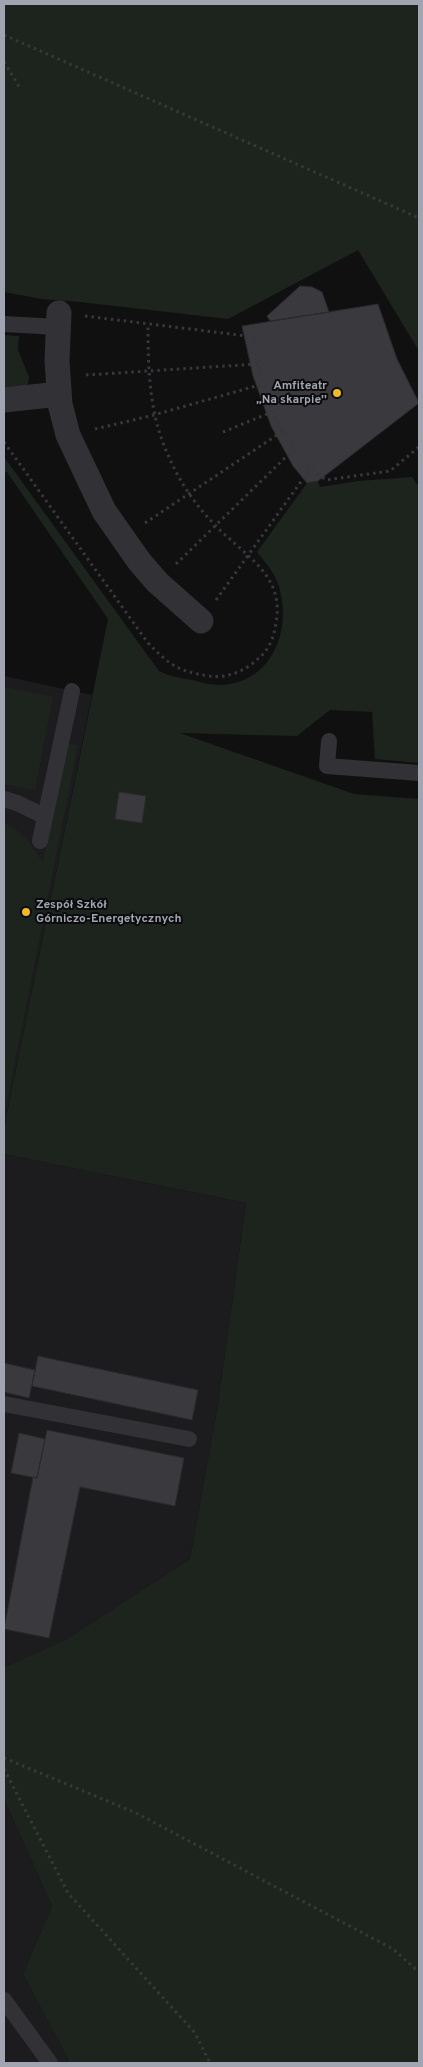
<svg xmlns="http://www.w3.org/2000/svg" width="423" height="2067" font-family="Overpass,sans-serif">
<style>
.built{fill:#1c1c1e}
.green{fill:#1c241d}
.building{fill:#3a3a3e;stroke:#2a2a2d}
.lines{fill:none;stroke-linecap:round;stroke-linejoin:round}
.path{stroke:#37383d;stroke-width:3;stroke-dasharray:2.5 4;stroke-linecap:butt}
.service{stroke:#313136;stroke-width:16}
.pedestrian{stroke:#313136;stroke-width:25}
.poi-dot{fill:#f0b928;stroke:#0b0b0c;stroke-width:2}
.labels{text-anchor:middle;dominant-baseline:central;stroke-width:4;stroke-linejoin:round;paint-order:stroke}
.poi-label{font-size:12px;font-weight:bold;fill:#a1a5b2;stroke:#0b0b0c;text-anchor:end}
</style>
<rect width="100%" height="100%" fill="#101011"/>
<path class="built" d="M4,676L92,695L4,1128Z
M4,1154L246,1203L218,1404L190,1559L65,1640L4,1667Z
M4,1799L52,1906L23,1974L70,2063H4Z"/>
<path class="green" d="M4,4H419V351L358,250L228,319L80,302L42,299L4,292Z
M4,335L19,336L18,350L29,377L28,384L21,390L4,391Z
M4,457L159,671C169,676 180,678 192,680C204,683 217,687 230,684C276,676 292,624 278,584C274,572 265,562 257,552L307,483L318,481L320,487L358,481L412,477L419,487V763L375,759L372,712L330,710L297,736L180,733L354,794L419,799V2063H70L23,1974L52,1906L4,1799V1667L65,1640L190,1559L218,1404L246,1203L4,1154V1128L108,619L7,472L4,471Z
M4,687L53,697L35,790L4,784Z
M67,743L78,745L4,1117V823C25,832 30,845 43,862Z"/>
<path class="building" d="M300,286L312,287L322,292L329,312L270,321L267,316Z
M378,304L397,359L419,403L318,481L307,483L293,466L271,426L253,376L242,326Z
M119,792L146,796L142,823L115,819Z
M38,1356L198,1390L192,1420L32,1386Z
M4,1363L35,1370L29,1398L4,1392Z
M47,1430L184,1458L175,1506L80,1487L49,1638L4,1629L33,1477L37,1478Z
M19,1433L45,1439L37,1478L11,1473Z"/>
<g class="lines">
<path class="path" d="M4,35L419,218
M4,62L20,88
M85,316L255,337C260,392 280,447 326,480L390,471L419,447
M86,375L257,364
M95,429L154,415L263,384
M223,432L272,412
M4,442L148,643C170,665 177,671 209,676C228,679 247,670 260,657C270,648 274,636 276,623C285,575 245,556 216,526C196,506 180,483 169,457C149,415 148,370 148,324
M145,523L283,431
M176,564L293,450
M216,600L310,469
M4,1758L136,1813L393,1949L419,1972
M4,1769L68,1893L195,2033L210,2063"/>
<path class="service" d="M4,324L58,327
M329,741L327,766L419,773
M4,799L17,803L44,816
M40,841L72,691
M4,1404L189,1439
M4,2000L50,2063"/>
<path class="pedestrian" d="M59,313L57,361L60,404L68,435L104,511L139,561L157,582L201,621
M4,400L59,394"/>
</g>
<g class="poi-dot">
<circle cx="337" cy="393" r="5"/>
<circle cx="26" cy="912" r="5"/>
</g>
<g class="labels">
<g class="poi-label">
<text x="327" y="386">Amfiteatr<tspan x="327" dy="14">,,Na skarpie''</tspan></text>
<text x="36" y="905" text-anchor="start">Zespół Szkół<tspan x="36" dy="14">Górniczo-Energetycznych</tspan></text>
</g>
</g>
<rect width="423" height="2067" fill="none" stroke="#a1a5b2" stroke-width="10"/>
</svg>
